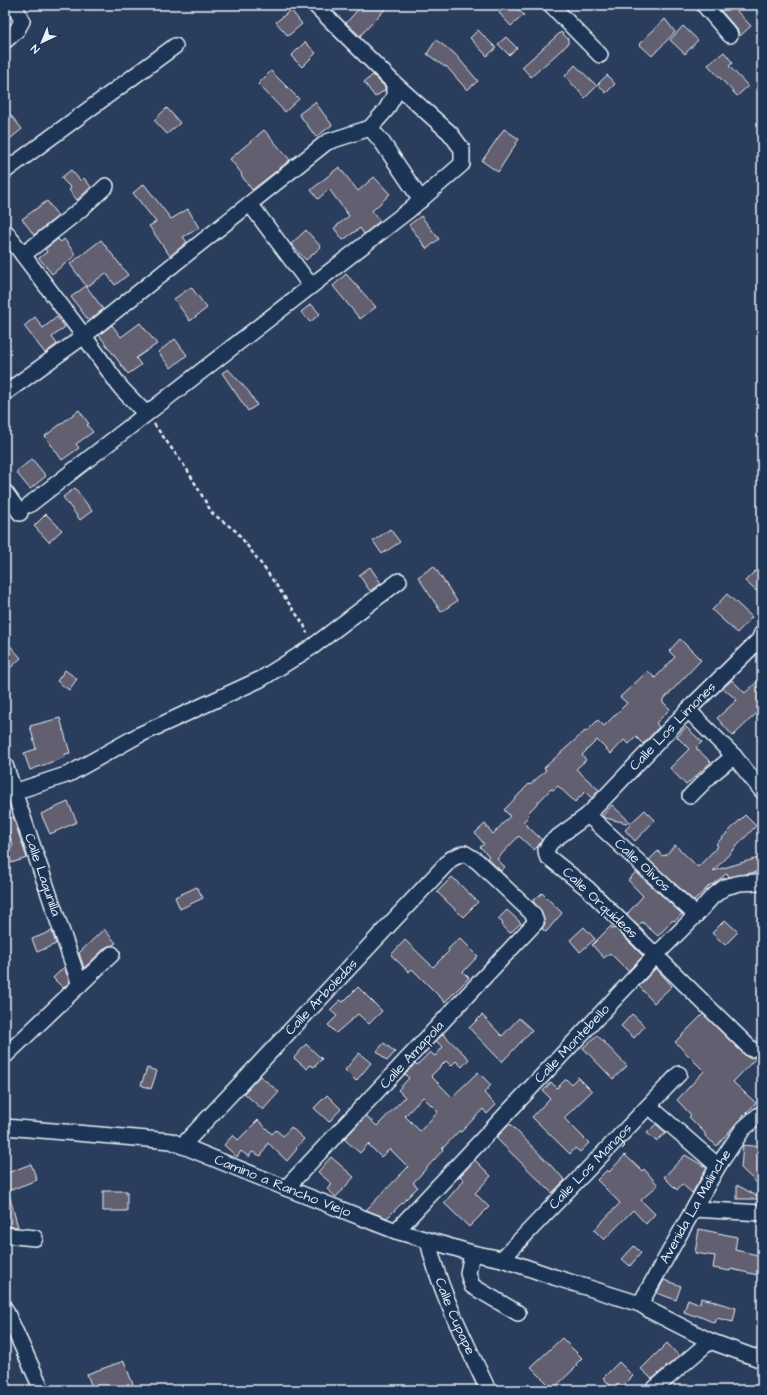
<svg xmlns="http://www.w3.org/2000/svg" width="767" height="1395" font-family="'Architects Daughter',sans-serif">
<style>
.building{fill:#625e6f;stroke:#e8f1f8;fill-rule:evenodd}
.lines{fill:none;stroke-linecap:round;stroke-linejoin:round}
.minor-casing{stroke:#e8f1f8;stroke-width:18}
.path{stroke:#e8f1f8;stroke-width:2.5;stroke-dasharray:4 3;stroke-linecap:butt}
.minor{stroke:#1d3557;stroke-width:15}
.labels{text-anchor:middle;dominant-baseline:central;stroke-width:4;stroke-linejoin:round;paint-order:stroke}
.street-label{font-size:14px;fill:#e8f1f8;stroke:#1d3557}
</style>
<rect width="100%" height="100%" fill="#2b3d5c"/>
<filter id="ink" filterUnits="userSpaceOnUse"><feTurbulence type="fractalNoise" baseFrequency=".025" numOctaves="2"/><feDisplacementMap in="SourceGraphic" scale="8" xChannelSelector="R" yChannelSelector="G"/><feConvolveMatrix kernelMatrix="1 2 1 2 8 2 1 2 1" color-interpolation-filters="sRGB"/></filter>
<g filter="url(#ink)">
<path class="building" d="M362,5H389L360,36L346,23Z
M507,5H514L524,15L511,26L499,13Z
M716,5H731L751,26L740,36L737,29Z
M291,10L302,24L288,36L276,22Z
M665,19L675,32L652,56L639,44Z
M683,26L698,40L685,54L670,40Z
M478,30L496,48L487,56L470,38Z
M561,32L568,39V44L531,77L522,67Z
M506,37L517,48L509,55L498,44Z
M436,40L454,53L478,81L467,90L446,66L445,67L427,54Z
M305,42L316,53L302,67L291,56Z
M724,52L733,63L729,66L748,86L737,96L708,65Z
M575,65L597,86L585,98L565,76Z
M271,71L299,99L285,112L258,84Z
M373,75L385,87V90L375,97L364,82Z
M607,75L615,84L606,93L598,84Z
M315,102L332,125L316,137L299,114Z
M5,108L22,129L5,143Z
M167,108L180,123L167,134L154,120Z
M504,129L519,139L498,172L482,161Z
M264,130L290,160L252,190L241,175L242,174L230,159Z
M339,167L358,191L374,177L390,194L372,211L380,221L364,234L360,228L343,240L334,228L349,216L329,189L318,199L311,190Z
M71,170L81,181L84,178L91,187L77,200L69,190L71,188L61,178Z
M144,184L171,219L188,209L199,228L183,237L187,242L170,256L149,226L156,222L133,193Z
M47,201L58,216L34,235L22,219Z
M421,216L439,239L427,249L409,225Z
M306,230L321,247L306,260L291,244Z
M58,239L61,242L64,239L76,255L52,274L39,258L47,252L45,249Z
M101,240L128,275L115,285L106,273L87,287L70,264Z
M346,274L376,307L360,319L333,286Z
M86,286L103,309L89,321L71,297Z
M191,287L207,308L190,321L174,299Z
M311,304L320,314L310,322L301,312Z
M35,317L43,328L57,317L65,327L52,337L57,344L45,353L24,326Z
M140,323L157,344L136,358L141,365L128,374L99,335L112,325L121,337Z
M175,339L187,355L171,368L158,352Z
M228,369L249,392L257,405L248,411L222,373Z
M79,410L89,424L87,425L93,432L76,444L79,448L62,460L45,436Z
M32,459L46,476L30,489L16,472Z
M75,488L92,511L80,520L63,497Z
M46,514L62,530L49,542L34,526Z
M390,529L400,542L382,554L373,541Z
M434,566L457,601L441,612L418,577Z
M370,567L381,583L370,591L359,575Z
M755,571L762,578V596L745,581Z
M727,594L752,617L737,633L712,610Z
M680,639L701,660L662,701L670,709L656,723L659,727L643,744L636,737L629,744L624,740L611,754L597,740L582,755L586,760L576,769L599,790L592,798L585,792L575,802L558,786L553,790L551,789L527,814L529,816L523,822L542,840L538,846L534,850L519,836L497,859L505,867L501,871L487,858L489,856L480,847L484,844L475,833L485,824L493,834L510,816L504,810L529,784L530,785L546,770L544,768L585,731L586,732L598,720L604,726L627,703L620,697L648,671L655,678L675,657L669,651Z
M5,640L21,658L5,673Z
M65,670L77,679L69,690L57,681Z
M762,677V708L733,736L717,718L737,700L723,688L732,680L745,693Z
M60,718L70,753L65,754V757L30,770L24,753L36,749L30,726Z
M686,727L702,742L696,748L711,762L686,785L670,768L689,749L677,737Z
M68,802L77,822L50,834L41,814Z
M612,805L631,823L645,810L655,820L635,841L625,830L631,824L605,818L602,816Z
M745,815L756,826L713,871L758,858L761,871L729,877L727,873L712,885L711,884L694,901L649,860L658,851L662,856L664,855L665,856L675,845L698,867L718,846L716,844Z
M13,817L27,858L11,863L7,848L13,846L5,820Z
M636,872L682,914L675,921L673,920L658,936L642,922L638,926L627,914L643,896L628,880Z
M452,877L478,902L463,917L437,892Z
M197,887L203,898L180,909L175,897Z
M542,893L562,913L546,932L542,929L545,923L541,911L533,901Z
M507,910L521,923L510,933L502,925L503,923L498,919Z
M725,920L738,932L725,945L712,933Z
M611,926L613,929L615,928L643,956L628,971L610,953L604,958L592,945Z
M584,927L595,939L580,952L570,940Z
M104,929L116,943L113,945L106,947L84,968L79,953Z
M52,931L56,944L37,952L32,939Z
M460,938L478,956L463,972L469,978L445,1002L412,969L409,972L391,955L405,940L433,967L449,951L448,949Z
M64,967L70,982L63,988L53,978Z
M656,968L672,986L654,1003L639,986Z
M358,987L382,1011L369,1024L358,1014L336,1033L328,1025L337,1016L330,1010L340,1000L343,1002Z
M632,1014L645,1026L634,1038L621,1026Z
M703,1014L745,1055L749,1058L755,1057L756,1058L733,1082L756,1103L737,1122L717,1146L705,1136V1133L689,1117L691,1115L677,1100L704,1071L675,1042Z
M482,1015L502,1036L519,1018L532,1030L502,1062L469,1028Z
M443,1034L469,1059L462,1067L456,1061L451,1066L446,1061L431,1076L452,1097L478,1072L491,1085L484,1093L496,1105L487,1114L483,1109L461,1132L459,1131L442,1149L443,1150L413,1183L418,1187L387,1218L366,1210L408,1167L390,1149L381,1157L368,1144L360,1153L344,1139L366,1116L377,1126L405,1097L398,1090L409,1078L405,1074L415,1063L417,1065L430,1052L435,1056L443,1047L436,1041ZM423,1097L438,1112L420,1131L405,1116Z
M597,1035L627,1066L613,1079L583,1048Z
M384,1043L395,1052L387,1061L377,1051Z
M306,1044L322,1059L314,1067L310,1065L307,1069L294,1058Z
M359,1053L371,1063L356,1081L345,1070Z
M147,1068L157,1071L151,1089L141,1085Z
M260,1076L279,1092L263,1110L244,1093Z
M578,1077L592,1091L564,1118L589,1143L580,1152L575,1148L570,1154L532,1117L550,1098L543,1091L551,1082L557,1088L566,1079L571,1084Z
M327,1095L341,1109L329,1122L314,1108Z
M258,1120L272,1134L276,1130L283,1136L291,1127L304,1139L296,1148L297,1149L287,1161L268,1143L261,1156L252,1152L249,1157L241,1151L237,1157L224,1145L233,1135L238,1140Z
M510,1124L565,1180L552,1193L496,1138Z
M656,1124L666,1133L656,1141L647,1133Z
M743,1145L762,1147V1161H758V1184L741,1168Z
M625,1155L642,1171L644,1169L658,1185L641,1200L655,1214L646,1224L633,1210L604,1240L594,1230L620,1203L597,1180L607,1170L609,1172Z
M685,1155L707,1168L692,1193L682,1184L677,1190L664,1177Z
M331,1157L354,1177L336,1197L327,1189L332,1184L318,1172Z
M475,1160L491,1176L475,1193L489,1207L469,1227L444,1203L464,1180L460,1176Z
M31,1164L37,1180L8,1191L18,1227L5,1226V1174Z
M737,1185L762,1199H737Z
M103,1191H127V1211H103Z
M699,1229L737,1237L735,1250L762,1256V1276L731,1269L730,1271L713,1268L715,1256L695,1253Z
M634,1246L641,1253L630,1266L622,1259Z
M664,1280L681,1286L676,1300L657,1293Z
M701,1298L715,1301V1302L736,1308L733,1322L717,1318L715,1323L696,1315L695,1316L684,1312L688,1299L700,1304Z
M562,1338L582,1358L576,1364L577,1366L553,1389L531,1367Z
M667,1343L679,1356L652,1379L641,1369Z
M124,1361L135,1390H93L87,1374Z
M619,1362L633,1376L619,1390H615L603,1378Z"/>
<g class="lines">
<defs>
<g id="minor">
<path d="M551,5L600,55"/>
<path d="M704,5L730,35"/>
<path d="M5,41L17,30L22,21L14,5"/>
<path d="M370,128L382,142L421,200"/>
<path d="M5,171L175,46"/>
<path d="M250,204L311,286"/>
<path d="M5,231L84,336L121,388L146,414"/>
<path d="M23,255L80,210L106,186"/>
<path d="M5,393L84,336L327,142L370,128L386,110L394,96V83"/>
<path d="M5,492L20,513"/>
<path d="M29,505L409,210L462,164V149L450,133L394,83L315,5"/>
<path d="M688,710L734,756L762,791"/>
<path id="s1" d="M5,765L80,985"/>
<path d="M14,792L69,774L139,735L261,679L312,647L399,581"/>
<path d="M690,796L712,774L734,756"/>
<path id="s2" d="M588,815L696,915"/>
<path id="s3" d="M751,1049L587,888L547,856L546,850L551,842L588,815L688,710L759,640L762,633"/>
<path d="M5,1056L112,954"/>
<path d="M649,1106L718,1166"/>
<path id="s4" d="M5,1127L171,1141L286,1188L396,1231L472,1253L502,1259L554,1277L640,1304L651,1311L710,1341L762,1360"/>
<path id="s5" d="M182,1146L451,859L464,853L477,861L533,914L536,922L286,1188"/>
<path d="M693,1209L762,1213"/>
<path id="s6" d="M396,1231L655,956L696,915L712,897L725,887L740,883L762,882"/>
<path d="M5,1235L35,1238"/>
<path id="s7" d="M428,1241C440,1293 466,1342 488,1390"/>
<path d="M472,1253L468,1273L472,1286L518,1313"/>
<path id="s8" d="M502,1259L679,1074"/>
<path id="s9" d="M640,1304L718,1166L743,1129L759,1115"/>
<path d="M5,1309L42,1390"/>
<path d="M653,1390L710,1341"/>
</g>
</defs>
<use href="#minor" class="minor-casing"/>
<path class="path" d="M154,424L188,471L212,513L237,532L265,569L304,625L307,633"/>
<use href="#minor" class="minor"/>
</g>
</g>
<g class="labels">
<g class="street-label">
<text stroke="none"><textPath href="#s3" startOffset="465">Calle Los Limones</textPath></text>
<text stroke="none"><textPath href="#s2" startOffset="74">Calle Olivos</textPath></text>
<text stroke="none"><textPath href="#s1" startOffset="116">Calle Lagunilla</textPath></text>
<text transform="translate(600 903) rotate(43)">Calle Orquídeas</text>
<text stroke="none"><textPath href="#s5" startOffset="204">Calle Arboledas</textPath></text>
<text stroke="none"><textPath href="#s6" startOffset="257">Calle Montebello</textPath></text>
<text transform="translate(412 1055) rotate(-47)">Calle Amapola</text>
<text stroke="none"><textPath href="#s8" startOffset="128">Calle Los Mangos</textPath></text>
<text stroke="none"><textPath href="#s4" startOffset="287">Camino a Rancho Viejo</textPath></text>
<text stroke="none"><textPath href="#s9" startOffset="112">Avenida La Malinche</textPath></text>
<text stroke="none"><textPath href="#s7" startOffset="80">Calle Cupape</textPath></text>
</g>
</g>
<rect width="767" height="1395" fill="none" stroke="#1d3557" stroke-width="20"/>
<rect x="10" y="10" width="747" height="1375" fill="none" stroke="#e8f1f8" stroke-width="1.5" filter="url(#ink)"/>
<g transform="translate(42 42) rotate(224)" stroke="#1d3557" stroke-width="3" paint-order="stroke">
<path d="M0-3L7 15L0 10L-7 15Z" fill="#e8f1f8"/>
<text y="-6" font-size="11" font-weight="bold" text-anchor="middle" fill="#e8f1f8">N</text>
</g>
</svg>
